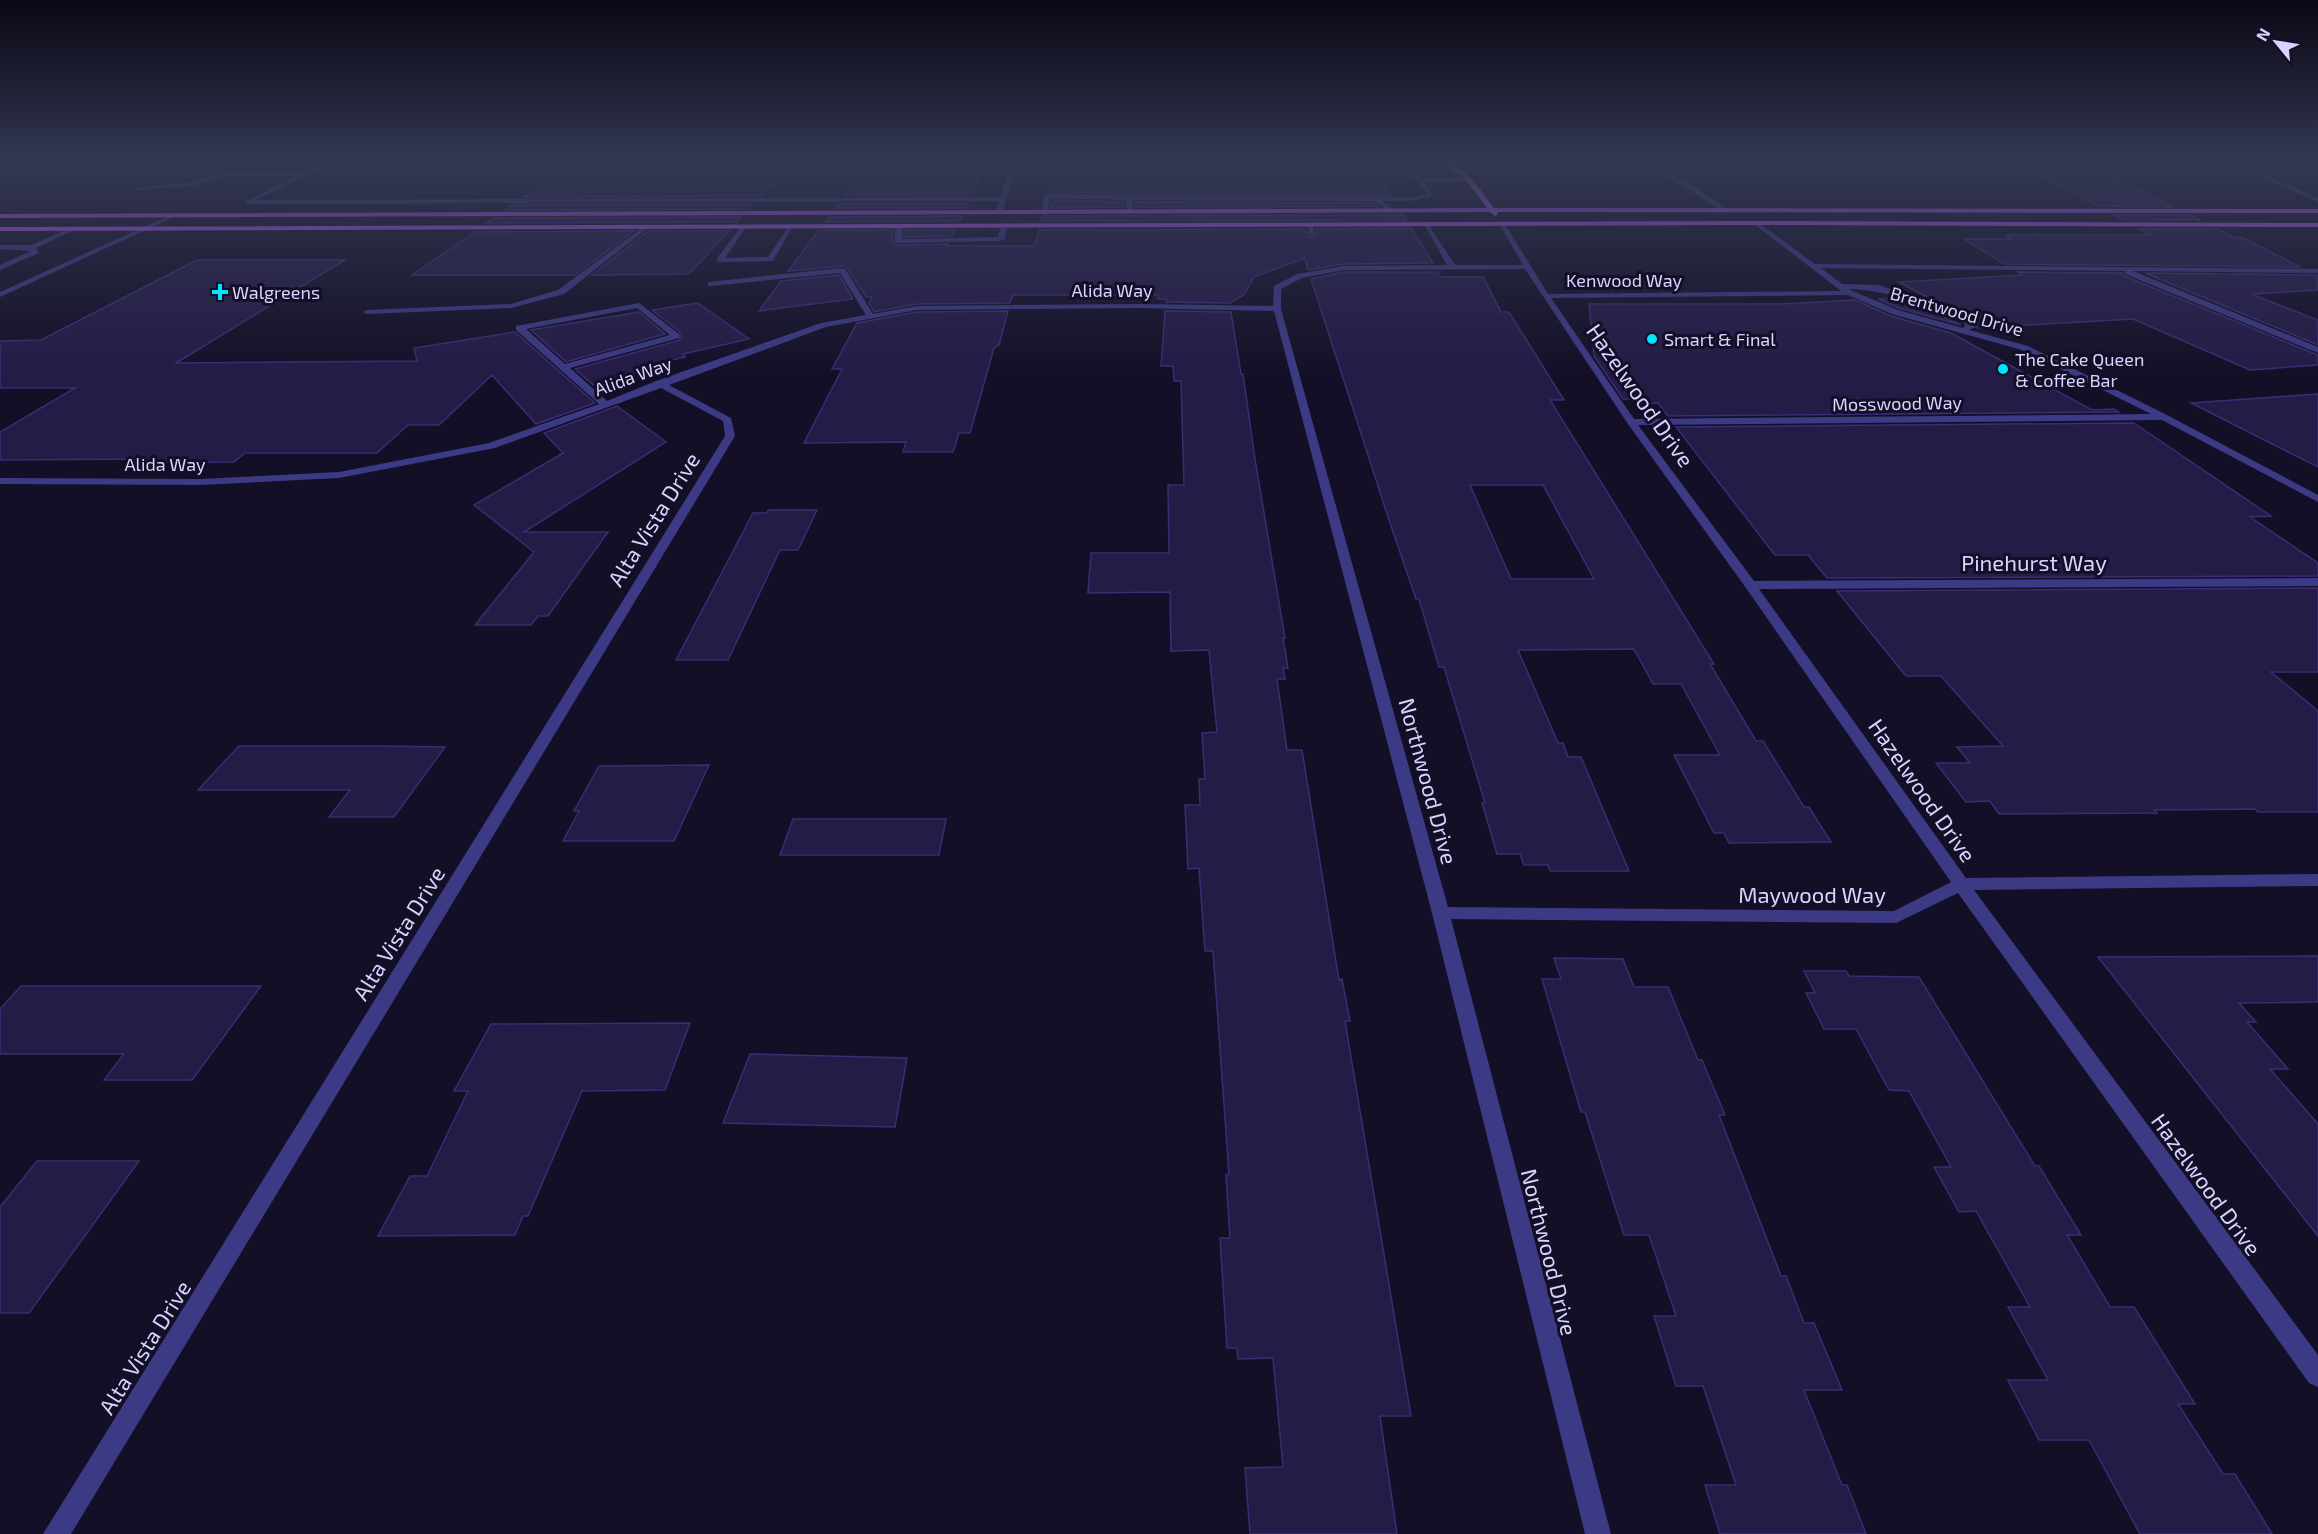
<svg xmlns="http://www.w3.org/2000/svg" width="2318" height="1534" font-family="'Exo 2',sans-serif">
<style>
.building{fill:#241b47;stroke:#3b2d73;stroke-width:1.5;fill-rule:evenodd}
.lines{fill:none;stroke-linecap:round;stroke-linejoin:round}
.minor{fill:#3d3a85;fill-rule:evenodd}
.major{fill:#c25bff;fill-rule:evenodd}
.poi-dot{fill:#00e5ff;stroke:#130f26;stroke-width:2}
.labels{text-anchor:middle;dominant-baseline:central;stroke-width:6;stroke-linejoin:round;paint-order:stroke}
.far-street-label{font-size:18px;fill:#d9d4ff;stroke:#130f26}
.far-poi-label{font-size:18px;fill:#d9d4ff;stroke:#130f26;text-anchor:start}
.street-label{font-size:22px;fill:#d9d4ff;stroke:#130f26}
</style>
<rect width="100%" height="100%" fill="#130f26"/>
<path class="building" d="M1058,161H1369L1390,195L1049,192Z
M2042,161H2082L2173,207L2097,206L2036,174Z
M870,162H940L983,163L976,178H980L972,195H845Z
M599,163H791L761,196L525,197L572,164Z
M1053,200L1123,202L1124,207L1050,208Z
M1134,202L1373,203L1378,206L1135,207Z
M968,203L966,208H835L838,204Z
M753,204L749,209L506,210L513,205Z
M1403,215L1406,220L1041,221L1043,216Z
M2114,215H2190L2200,220H2123Z
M962,216L959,221L825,222L829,217Z
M741,217L737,222L487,223L494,218Z
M1411,228L1433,263L1344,264L1308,270L1305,258L1254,277L1244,295L1230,303L1166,302V299H1158V295H1013L1010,303L917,304L874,312L869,303L872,297H866L848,269L843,266L788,271L819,230H893L892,242L897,245L948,244L947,246H1035L1039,230L1306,229L1307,236L1315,237L1317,236L1316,229Z
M2139,229H2218L2233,237L2243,238L2300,267L2004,264L1964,239H2013L2005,235H2152Z
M904,230H955L952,236L904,237Z
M634,231L575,275H412L475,232Z
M648,231H729L689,274L592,275Z
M197,260H345L176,363L417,361L414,348L515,332L595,403L536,424L492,375L439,425H408L377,453H245L234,462L131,463L136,459L0,460V432L75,388H0V341L41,340Z
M1344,272H1438L1441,277H1483L1501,312H1509L1564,400H1550L1714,664H1710L1756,741H1763L1804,807H1809L1831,842L1729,843L1724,833H1714L1674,755H1720L1681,684H1653L1634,649L1518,650L1558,743H1563L1568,757H1581L1629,871H1550L1548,865H1524L1520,854H1497L1482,803H1485L1444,667H1439L1419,599H1416L1389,520L1311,279ZM1470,485H1543L1594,579H1511Z
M2018,272L2123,273L2124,276L2318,355V365L2250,370L2133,319L1977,328V321L1943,304L1923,297H1927L1899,282L2023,275Z
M2145,273L2317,275L2318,290L2251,294L2318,320V345Z
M839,275L853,299L759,311L781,281Z
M1895,298L1923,308L1961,325L1899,308L1878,299Z
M1855,300L1891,316L1951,333L2092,410L2114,409L2119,412L1668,416L1658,403L1645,404L1642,399H1623L1594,356L1589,304H1781Z
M698,303L749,339L683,354L685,357L654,364L657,366L593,385L575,369L680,340V332L652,310Z
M1008,311L999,345L994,348L970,433H959L953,452H903L906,442L804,443L842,369H832L857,323L917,312Z
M1165,311L1231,312L1241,374H1243L1255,459L1285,638H1283L1288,668H1283L1285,679H1277L1287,750H1302L1339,980L1342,979L1350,1021H1345L1411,1416H1380L1397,1534H1250L1245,1468L1283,1467L1273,1358L1238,1359L1237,1348H1227L1220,1238H1230L1226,1175L1229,1174L1213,951H1205L1199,868L1188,869L1185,805H1200L1199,779H1205L1202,733L1217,732L1209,650L1171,651L1170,592L1088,593L1091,553H1169L1168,485H1184L1181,381H1174L1173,366H1161Z
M639,312L665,334L566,362L531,330Z
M2318,394V467L2191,403Z
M617,406L666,442L524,532H608L548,616H538L531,625H475L534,552L474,505L563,453L544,433Z
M2134,423L2271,516L2250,517L2318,563V576L1827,578L1808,555H1775L1676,427Z
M768,510H817L798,550H780L728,660H676L753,513H767Z
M2318,588V672H2271L2318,711V812H2258L2255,809L2154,810L2157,813L1999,814L1990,801L1966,802L1936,763H1970L1957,747L2003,746L1941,676H1906L1837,591Z
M239,746H384L445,747L394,817H329L350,790H198Z
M709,765L674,841H563L579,811H574L599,766Z
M793,819H946L939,855H780Z
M2318,956V1002L2239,1003L2256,1022H2247L2288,1069H2270L2318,1124V1236L2098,957Z
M1554,958L1623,959L1634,987H1668L1698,1060H1702L1725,1115H1719L1781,1276H1786L1804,1323H1814L1842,1390H1804L1842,1485H1847L1866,1534H1720L1705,1485H1736L1703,1386H1676L1654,1316H1676L1649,1235H1624L1585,1112H1581L1542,979H1561Z
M1804,971H1846L1849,976L1919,977L2035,1166H2039L2081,1235H2067L2110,1307H2134L2195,1404H2178L2223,1474H2235L2272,1534H2140L2089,1440H2039L2008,1380H2048L2008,1307H2030L1976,1211L1959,1212L1934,1167H1951L1909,1091L1889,1090L1856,1029H1824L1806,993H1815Z
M21,986H261L192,1080H104L124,1054H0V1009Z
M690,1023L665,1090L582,1091L528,1216H523L515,1235L378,1236L410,1176H427L468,1091H454L491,1024Z
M750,1054L907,1058L895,1127L723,1123Z
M37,1161H139L29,1313H0V1207Z"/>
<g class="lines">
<path class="minor" d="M328,161H336L256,200L1000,197L1012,161H1018L1002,212L999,214L996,212L999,201L247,204L244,202L297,176H225L193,186L136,190L133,188L192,182L224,172L303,173Z
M1392,161H1399L1422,179L1468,178L1471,180L1425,183L1433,196L1411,201H1382L1393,209L1391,212L1374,201L1132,200L1133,211L1130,213L1127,211L1125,200L1051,198L1046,213L1041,212L1045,196L1048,194L1411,197L1427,194L1419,182Z
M1637,161C1657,161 1711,196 1727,210L1722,211L1657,170Z
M2225,161H2233L2318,198V202Z
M2281,161H2289L2318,173V177Z
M173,214L178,215L0,297V292Z
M1756,221L1815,264L2318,269V273L2133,271L2318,347V353L2125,274V271L1821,268L1842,284L1878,285L1942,306L1976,323V327L1969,330L2028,346L2167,415L2318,495V502L2162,420L1638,425L1754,581L2318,578V586L1759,589L1966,878L2318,874V886L1974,890L2318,1355V1387L2309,1383L1958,893L1896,923L1451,919L1611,1534H1585L1432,913L1274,311L1138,308L917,310L826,327L669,385L731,418L735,436L71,1534H43L725,436L723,421L661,388L495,448L339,478L202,485L0,484V478L202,479L339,472L489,443L599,404L516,330V326L639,303L679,334V338L570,368L607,401L656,381L821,323L866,315L840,273L711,286H708V282L842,268L846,270L873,314L917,306L1138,304L1273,306L1274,286L1297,274L1344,266L1447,265L1424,224L1427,222L1455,265H1523L1499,224L1502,222L1505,224L1548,294L1841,291L1754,224ZM1525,269L1628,424L1746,588L1951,882L1894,911L1448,907L1281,309V289L1302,278L1344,270ZM1848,289C1890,290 1929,306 1966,325L1963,328L1898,310ZM1848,295L1892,314L2022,350L2151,414L1634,419L1551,298ZM637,308L670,335L565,364L526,329Z
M1004,223L1007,225L1005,239L1001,241L898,243L894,241L896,226L899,224L902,226V239L998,237L1001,225Z
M1307,223L1312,224L1315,235L1309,234Z
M790,224L793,226L773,261L720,262L716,260L742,225L747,226L725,258L768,257Z
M646,225L648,228L564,294L511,308L367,314L363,312L367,310L511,304L558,290Z
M71,228L76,229L36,248L39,253L0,270V265L31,251L0,249V245H31Z"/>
<path class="major" d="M1437,161C1463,161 1480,190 1494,208L2318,209V213L1497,212L1498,214L1495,216L1490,212L0,218V214L1487,208L1463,176Z
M1756,221L2318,223V227L1756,225L0,231V227Z"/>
</g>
<linearGradient id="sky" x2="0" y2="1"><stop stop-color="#0a0815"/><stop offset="0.43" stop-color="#333752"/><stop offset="1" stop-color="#333752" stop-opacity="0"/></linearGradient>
<rect width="2318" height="376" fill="url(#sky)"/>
<g class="poi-dot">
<path d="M217 283h6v6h6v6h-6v6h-6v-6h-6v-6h6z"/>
<circle cx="1652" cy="339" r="6"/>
<circle cx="2003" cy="369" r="6"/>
</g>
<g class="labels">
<g class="far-street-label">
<text x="1624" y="280">Kenwood Way</text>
<text x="1112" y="290">Alida Way</text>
<text transform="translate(1957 311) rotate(16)">Brentwood Drive</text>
<text transform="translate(633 376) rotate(-20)">Alida Way</text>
<text transform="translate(1897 403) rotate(-1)">Mosswood Way</text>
<text x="165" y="464">Alida Way</text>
</g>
<g class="far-poi-label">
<text x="232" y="292">Walgreens</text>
<text x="1664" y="339">Smart &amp; Final</text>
<text x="2015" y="359">The Cake Queen<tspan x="2015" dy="21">&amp; Coffee Bar</tspan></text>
</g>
<g class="street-label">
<text transform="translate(1641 395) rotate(55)">Hazelwood Drive</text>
<text transform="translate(653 519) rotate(-58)">Alta Vista Drive</text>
<text x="2034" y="562">Pinehurst Way</text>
<text transform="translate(1429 781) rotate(75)">Northwood Drive</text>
<text transform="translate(1923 790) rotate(55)">Hazelwood Drive</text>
<text x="1812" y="894">Maywood Way</text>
<text transform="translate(398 933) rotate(-58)">Alta Vista Drive</text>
<text transform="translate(2207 1184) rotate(54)">Hazelwood Drive</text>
<text transform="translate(1550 1252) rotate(76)">Northwood Drive</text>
<text transform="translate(144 1347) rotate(-58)">Alta Vista Drive</text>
</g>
</g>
<g transform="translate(2276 42) rotate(300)" stroke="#130f26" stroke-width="4.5" paint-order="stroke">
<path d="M0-4.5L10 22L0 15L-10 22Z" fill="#d9d4ff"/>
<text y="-9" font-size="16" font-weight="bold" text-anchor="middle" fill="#d9d4ff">N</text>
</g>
</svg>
